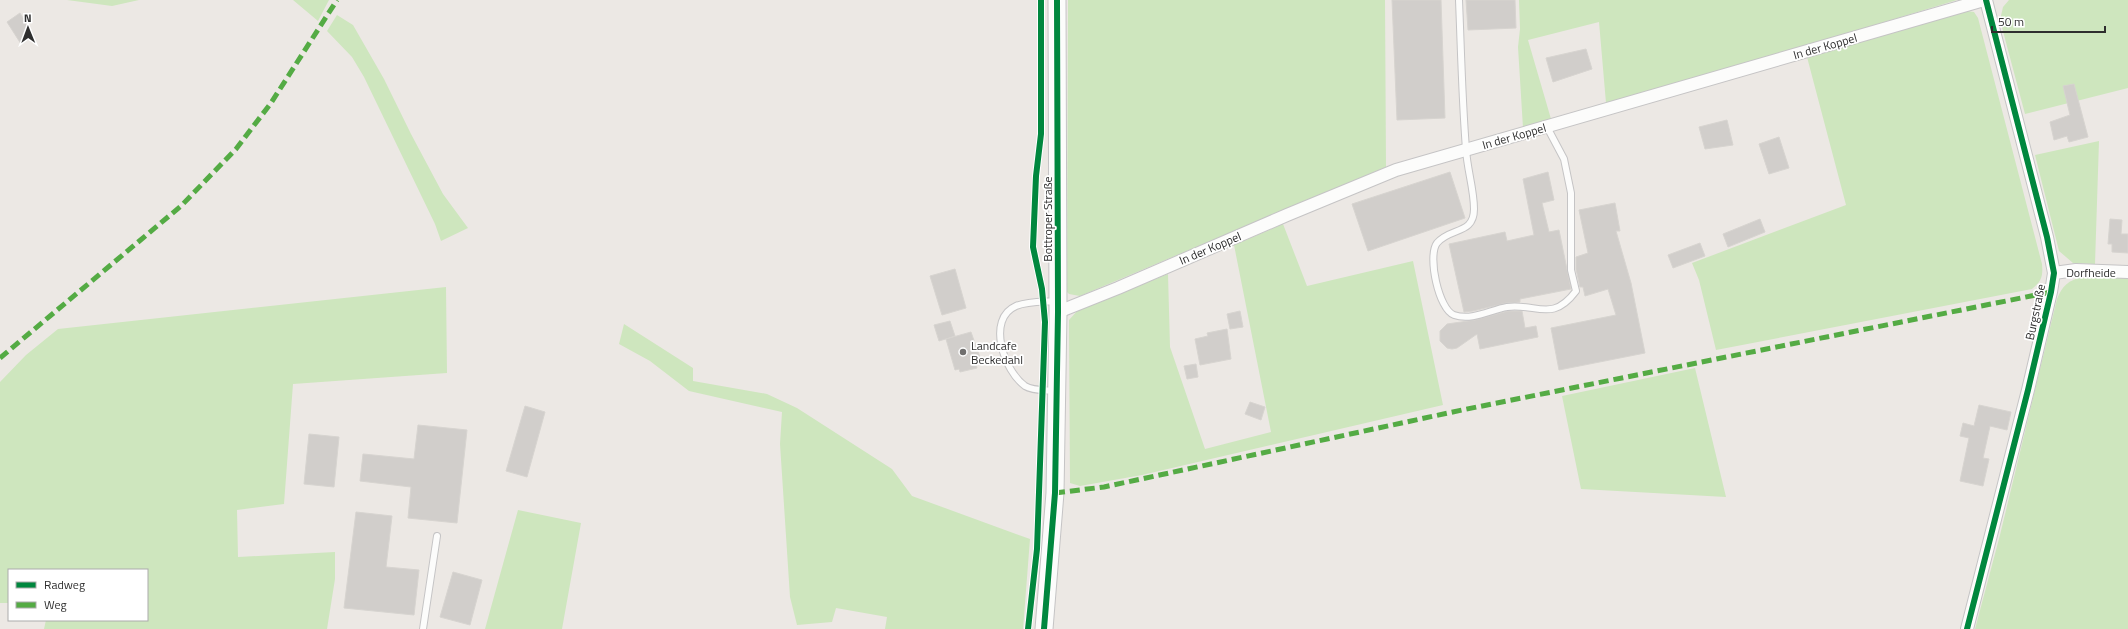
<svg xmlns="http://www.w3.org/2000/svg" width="2128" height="629" font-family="'Titillium Web',sans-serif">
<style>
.green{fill:#cee6be}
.building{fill:#d1cecb;stroke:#d7d4d0}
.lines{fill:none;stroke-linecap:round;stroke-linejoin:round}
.service-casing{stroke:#c5c4c5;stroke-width:8}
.minor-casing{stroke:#c5c4c5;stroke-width:14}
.secondary-casing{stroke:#c5c4c5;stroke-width:19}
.service{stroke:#fcfcfb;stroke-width:6}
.minor{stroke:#fcfcfb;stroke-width:12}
.secondary{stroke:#fcfcfb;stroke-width:17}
.quiet{stroke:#54ab44;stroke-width:5;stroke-dasharray:10 5;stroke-linecap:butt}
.cycleway-casing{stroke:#fff;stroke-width:8}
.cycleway{stroke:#00873e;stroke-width:6}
.poi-dot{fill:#706f6e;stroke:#fff;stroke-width:1.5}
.labels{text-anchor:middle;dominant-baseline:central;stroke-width:3.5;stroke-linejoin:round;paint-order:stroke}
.street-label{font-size:12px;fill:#2e2e2e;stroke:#fff}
.poi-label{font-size:12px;fill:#2e2e2e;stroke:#fff;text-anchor:start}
</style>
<rect width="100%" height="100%" fill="#ece8e4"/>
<path class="green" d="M67,0H139L112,6Z
M293,0H329L318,21Z
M1068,0H1385L1386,167L1080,296L1069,294L1067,292Z
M1519,0H1957L1802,47L1606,103L1599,22L1528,40L1551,119L1523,128L1518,47L1520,29Z
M2009,0H2128V88L2025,114L2000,20L2003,7Z
M1967,11L1974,12L1978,18L2042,264C2043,276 2042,281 2032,289L1716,350L1699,280L1692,263L1846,205L1807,57Z
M337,15L353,25L384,79L411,134L443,194L468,228L441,241L435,224L364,77L352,57L327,31Z
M2099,141L2095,264L2073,263L2059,251L2035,155Z
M1283,224L1307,286L1413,261L1443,405L1142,475L1080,486L1070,483L1069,320L1078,310L1168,274L1170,347L1205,449L1271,432L1234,245Z
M2082,277L2128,278V629H1975L2000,535L2057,299C2062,286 2069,280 2082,277Z
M446,287L447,373L293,384L284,504L237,510L238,557L335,552V579L327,629H44L46,620H147V570H9V603H0V382L26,355L58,329Z
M624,324L693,368V381L767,394L797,408L892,469L912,496L1030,539L1023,629H885L887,617L836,608L832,622L797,625L790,597L780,444L782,412L689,391L650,361L619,344Z
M1695,368L1726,497L1581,489L1562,396Z
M518,510L581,523L562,629H485Z"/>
<path class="building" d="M1392,0H1441L1445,118L1397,120Z
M1466,0H1515L1516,28L1468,30Z
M20,13L34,36L21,44L7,22Z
M1586,49L1592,69L1553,82L1546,58Z
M2074,84L2088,137L2069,142L2067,136L2054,140L2050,122L2070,115L2063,86Z
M1727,120L1733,145L1705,149L1699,127Z
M1779,137L1789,168L1769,174L1759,144Z
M1450,172L1465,218L1368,251L1352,204Z
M1548,172L1554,200L1542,203L1549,232L1559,230L1571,289L1520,299V302L1506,303L1473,311L1464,312L1449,244L1505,232L1507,241L1534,235L1523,179Z
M1615,203L1620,231H1616L1631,283L1645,353L1559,370L1551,328L1616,315L1608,289L1585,296L1583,287H1580L1576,269V257L1588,253L1579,210Z
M1760,219L1765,232L1728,247L1723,234Z
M2110,219L2122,220L2121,234H2128V253L2112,252V244H2108Z
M1700,243L1705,256L1673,268L1668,255Z
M955,269L966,308L942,315L930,276Z
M1240,311L1243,327L1230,329L1227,314Z
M1508,311H1522L1525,328L1536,326L1538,337L1480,349L1477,334L1457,348L1452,349L1447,348L1440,341V331L1447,324L1475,320Z
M950,321L955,336L939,341L934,325Z
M1227,329L1231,359L1200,365L1195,339L1208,336L1207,333Z
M971,332L982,363L976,364L977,368L960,372L959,369L955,370L946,339Z
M1196,364L1198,377L1187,379L1184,366Z
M1250,402L1265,407L1261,420L1245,414Z
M1979,405L2011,412L2007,430L1990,426L1983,458L1989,459L1983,486L1960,481L1969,438L1960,436L1963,423L1974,426Z
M525,406L545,412L527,477L506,471Z
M418,425L467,430L457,523L408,518L411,487L360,481L363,454L414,459Z
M309,434L339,437L334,487L304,484Z
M356,512L392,516L386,567L419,570L414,615L344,608Z
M453,572L482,580L470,625L440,617Z"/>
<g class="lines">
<defs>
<path id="service" d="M1459,0C1461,49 1462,99 1466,149C1467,169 1474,189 1474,209C1474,235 1450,227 1437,243C1427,256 1439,310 1454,315C1472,321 1490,310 1507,307C1537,303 1552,323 1576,291L1571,270V193L1564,159L1547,127
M1055,391C1046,390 1033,391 1025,386C1004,371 986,319 1016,306C1028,301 1044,302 1056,301
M423,629L437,536"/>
<path id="minor" d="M2054,273L2076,270L2128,272
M1058,312L1118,288L1287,215L1396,170L1984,0
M1967,629L2028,390L2051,292L2054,273L2047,237L1986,0"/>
<path id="secondary" d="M1044,629L1055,493L1058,312L1057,0"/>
</defs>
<use href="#service" class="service-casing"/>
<use href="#minor" class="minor-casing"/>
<use href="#secondary" class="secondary-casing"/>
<use href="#service" class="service"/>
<use href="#minor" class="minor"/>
<use href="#secondary" class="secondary"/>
<path class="quiet" d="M0,358L181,206L236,149L271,103L337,0
M1055,493L1104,487L1462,410L2051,292"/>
<defs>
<path id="cycleway" d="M1028,629L1037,549L1045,322L1042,289L1033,247L1036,176L1041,134V0
M1044,629L1055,493L1058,312L1057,0
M1967,629L2028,390L2051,292L2054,273L2047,237L1986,0"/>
</defs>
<use href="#cycleway" class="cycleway-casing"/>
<use href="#cycleway" class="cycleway"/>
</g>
<circle class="poi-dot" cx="963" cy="352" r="4"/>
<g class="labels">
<g class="street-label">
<text transform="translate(1825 46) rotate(-16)">In der Koppel</text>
<text transform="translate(1514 136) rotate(-16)">In der Koppel</text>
<text transform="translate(1047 219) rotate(-90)">Bottroper Straße</text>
<text transform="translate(1210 248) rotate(-23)">In der Koppel</text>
<text x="2091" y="272">Dorfheide</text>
<text transform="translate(2035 312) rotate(-78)">Burgstraße</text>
</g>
<g class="poi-label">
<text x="971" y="345">Landcafe<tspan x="971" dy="14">Beckedahl</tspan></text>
</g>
</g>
<rect x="8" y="569" width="140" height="52" fill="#ffffff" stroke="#ababab"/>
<rect x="16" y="582" width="20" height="6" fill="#00873e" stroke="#ababab"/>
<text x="44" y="589" font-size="12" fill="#2e2e2e">Radweg</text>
<rect x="16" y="602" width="20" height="6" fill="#54ab44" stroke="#ababab"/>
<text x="44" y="609" font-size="12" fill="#2e2e2e">Weg</text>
<g transform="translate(28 28) rotate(359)" stroke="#ffffff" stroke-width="3" paint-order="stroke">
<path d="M0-3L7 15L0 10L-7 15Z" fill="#2e2e2e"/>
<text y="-6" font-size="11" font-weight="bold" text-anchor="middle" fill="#2e2e2e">N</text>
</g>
<path d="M1992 26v6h113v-6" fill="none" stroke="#2e2e2e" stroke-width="2"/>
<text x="1998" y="26" font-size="12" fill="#2e2e2e" stroke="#ffffff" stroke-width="3" paint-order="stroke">50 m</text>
</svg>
